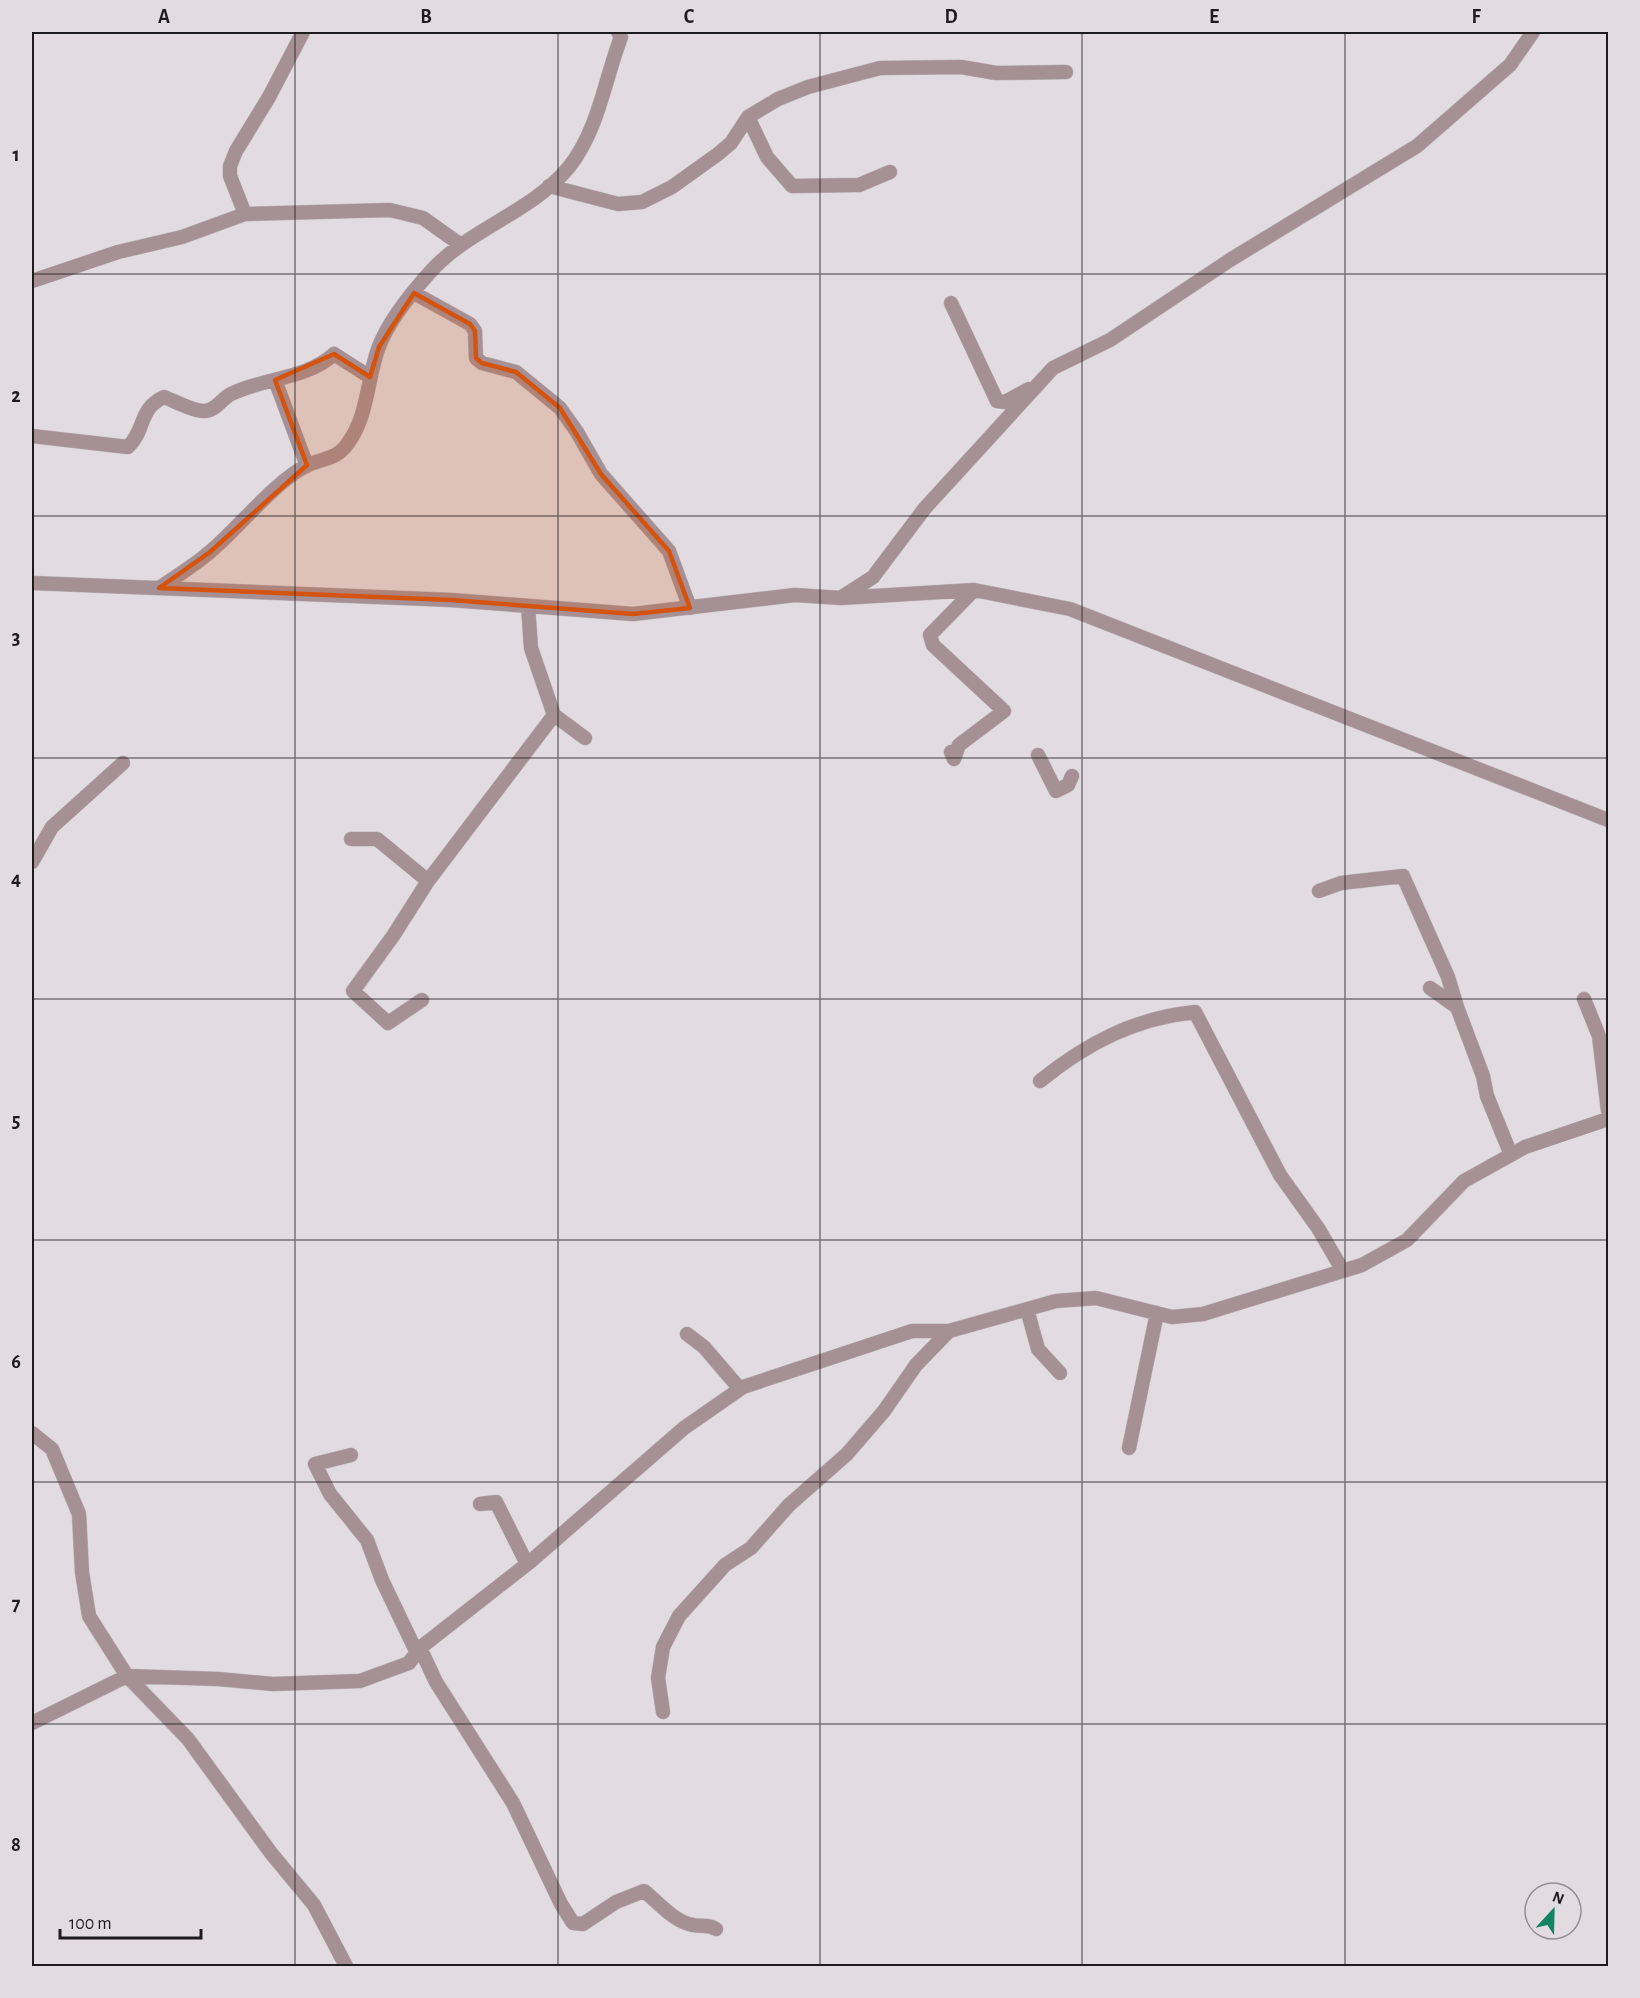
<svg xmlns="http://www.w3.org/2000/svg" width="1640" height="1998" font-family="'Alegreya Sans',sans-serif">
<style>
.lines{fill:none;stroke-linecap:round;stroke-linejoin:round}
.minor-casing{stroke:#bfb9be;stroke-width:15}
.minor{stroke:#a59095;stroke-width:14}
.marked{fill:#d4530e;fill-opacity:0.2;stroke:#d4530e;stroke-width:4.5;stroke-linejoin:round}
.grid{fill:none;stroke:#1e1b1d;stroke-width:1.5;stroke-opacity:0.55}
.neatline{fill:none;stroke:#1e1b1d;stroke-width:2}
.grid-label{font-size:20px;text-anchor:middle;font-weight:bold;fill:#1e1b1d}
</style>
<rect width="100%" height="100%" fill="#e2dce1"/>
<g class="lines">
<defs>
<path id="minor" d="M748,117L767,157L792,186L859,185L890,172
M549,186L618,204L642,202L672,187L718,154L731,143L748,117L778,99L808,87L880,68L961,67L996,73L1066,72
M245,214L230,176V166L236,151L269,97L303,32
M32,281L118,252L182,237L245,214L390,210L423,218L461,245
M414,293L470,324L475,331L476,358L482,363L516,372L560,408L577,432L601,474L669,551L690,608
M951,303L997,401L1005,402L1029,389
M275,380L307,466
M32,436L128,447C146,430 138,409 164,397C175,401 192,411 204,411C216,411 221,399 231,394C263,378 307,379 334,354L370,377
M32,583L451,600L633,614L795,595L841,598L974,590L1070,609L1608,820
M159,588C177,576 195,565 211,551C237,529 277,480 306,466C322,458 337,460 348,443C368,416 367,380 378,349C388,321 412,292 432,270C471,228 532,212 569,167C598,131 605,79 621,37L618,32
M842,597L873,577L925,508L1053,368L1110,340L1230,260L1417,146L1510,65L1533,32
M528,606L531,648L554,715L585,738
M951,752L954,759L959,745L1004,711L933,645L930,635L974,590
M1038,755L1056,791L1068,785L1072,776
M351,839H377L428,881
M32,862L52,827L123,763
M1319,891L1341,883L1403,876L1448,977L1457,1007
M1430,988L1457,1007L1483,1076L1487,1096L1511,1155
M1584,999L1599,1036L1608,1111
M422,1000L388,1023L353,991L393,936L428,881L554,715
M1040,1081C1087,1043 1135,1018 1195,1012L1280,1175L1318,1228L1343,1271
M1027,1309L1038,1349L1060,1373
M687,1334L704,1347L740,1389
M32,1433L52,1449L79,1514L82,1572L89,1616L127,1676L32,1723
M1129,1448L1157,1313
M351,1455L315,1464L330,1494L367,1540L382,1580L416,1651
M480,1504L496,1502L527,1564
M420,1648L436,1682L513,1803L561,1904L573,1923L583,1924L616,1902L644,1891C658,1902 674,1922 693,1925C702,1927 707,1924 716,1929
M663,1712L658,1678L663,1647L679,1616L725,1565L751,1548L789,1505L847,1454L884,1411L916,1365L949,1331
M346,1966L314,1905L271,1853L188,1739L127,1676L218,1679L273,1684L360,1681L409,1663L420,1648L531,1561L684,1428L743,1387L912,1331H949L1056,1301L1096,1298L1172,1317L1203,1314L1362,1265L1407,1240L1464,1181L1525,1147L1608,1119"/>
</defs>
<use href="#minor" class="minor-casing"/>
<use href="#minor" class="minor"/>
</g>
<path class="marked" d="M414,293L470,324L475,331L476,358L482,363L516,372L560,408L601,474L669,551L690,608L633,614L451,600L159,588L210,552L307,465L275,380L334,354L370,377L379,347Z"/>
<path class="grid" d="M295,32V1966M558,32V1966M820,32V1966M1082,32V1966M1345,32V1966M32,274H1608M32,516H1608M32,758H1608M32,999H1608M32,1240H1608M32,1482H1608M32,1724H1608"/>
<rect width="1640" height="1998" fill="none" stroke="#e2dce1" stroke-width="66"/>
<g transform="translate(1553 1911) rotate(22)"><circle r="28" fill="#e2dce1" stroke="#948f93" stroke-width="1.5"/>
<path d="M0-4.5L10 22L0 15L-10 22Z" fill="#128463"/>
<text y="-9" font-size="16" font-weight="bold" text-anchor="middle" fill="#1e1b1d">N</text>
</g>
<path d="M60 1929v9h141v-9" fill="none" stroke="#1e1b1d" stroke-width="3"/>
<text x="69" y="1929" font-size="18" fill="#1e1b1d" stroke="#e2dce1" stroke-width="4.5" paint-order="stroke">100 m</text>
<rect x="33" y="33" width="1574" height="1932" class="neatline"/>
<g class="grid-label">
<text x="164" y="23">A</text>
<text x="426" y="23">B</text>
<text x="689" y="23">C</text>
<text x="951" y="23">D</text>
<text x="1214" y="23">E</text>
<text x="1476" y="23">F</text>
<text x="16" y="161">1</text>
<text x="16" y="402">2</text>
<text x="16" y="644">3</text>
<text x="16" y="885">4</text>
<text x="16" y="1127">5</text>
<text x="16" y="1368">6</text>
<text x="16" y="1610">7</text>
<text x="16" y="1851">8</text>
</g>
</svg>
